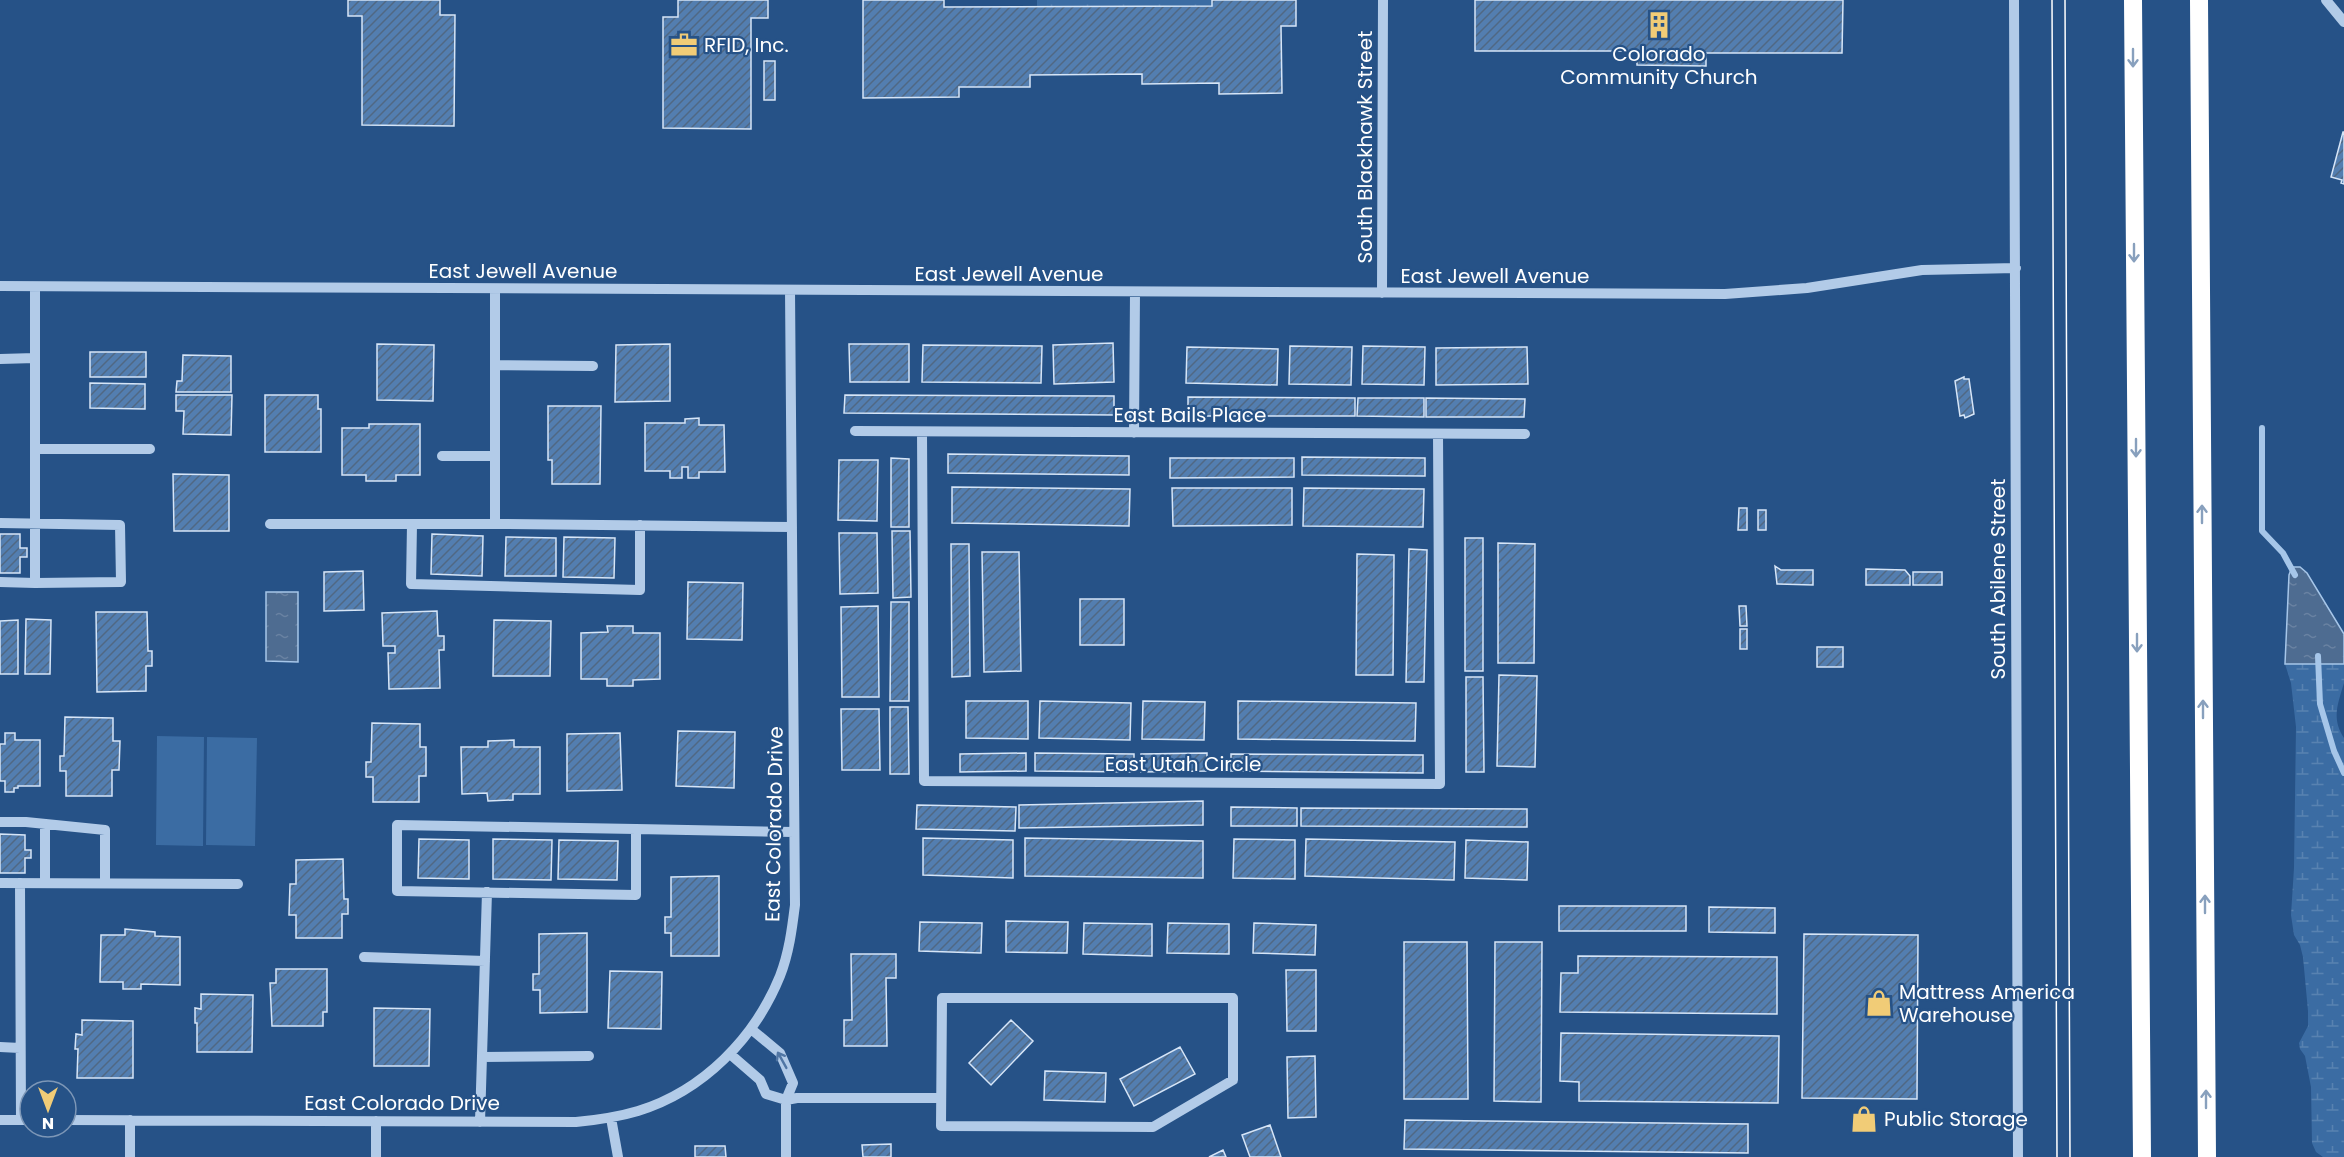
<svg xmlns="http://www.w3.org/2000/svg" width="2344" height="1157" font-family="Poppins,sans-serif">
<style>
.grass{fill:url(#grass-tufts)}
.wetland{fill:url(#wetland-marsh)}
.garden{fill:#3b6ca3}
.water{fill:url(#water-ripples);stroke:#a6c6e9;stroke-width:1.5}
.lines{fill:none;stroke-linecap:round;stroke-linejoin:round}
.stream{stroke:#a6c6e9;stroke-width:6}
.building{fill:url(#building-hatch);stroke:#d6e5f7;stroke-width:1.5}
.minor{stroke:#b2cbe8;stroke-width:10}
.highway{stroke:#fff;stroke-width:18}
.tram{stroke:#fff;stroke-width:1.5}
.oneway{stroke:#88a0bd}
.oneway2{stroke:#5076a4}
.labels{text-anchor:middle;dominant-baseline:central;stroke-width:4.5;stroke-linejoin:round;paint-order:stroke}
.poi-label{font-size:20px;fill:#fff;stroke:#265287;text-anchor:start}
.street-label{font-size:20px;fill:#fff;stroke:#265287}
</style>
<defs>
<pattern id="grass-tufts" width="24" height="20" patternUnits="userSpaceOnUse" patternTransform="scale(1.5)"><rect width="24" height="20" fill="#3b6ca3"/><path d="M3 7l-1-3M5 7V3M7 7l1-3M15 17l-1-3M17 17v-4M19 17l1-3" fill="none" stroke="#5882b1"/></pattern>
<pattern id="wetland-marsh" width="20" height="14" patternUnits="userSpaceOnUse" patternTransform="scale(1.5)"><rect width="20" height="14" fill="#3b6ca3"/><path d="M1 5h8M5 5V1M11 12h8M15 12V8" fill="none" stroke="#5882b1"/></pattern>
<pattern id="water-ripples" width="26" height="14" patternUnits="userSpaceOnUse" patternTransform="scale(1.5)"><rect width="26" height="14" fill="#4e6c91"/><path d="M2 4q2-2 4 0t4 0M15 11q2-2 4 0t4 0" fill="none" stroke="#6982a2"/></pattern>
<pattern id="building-hatch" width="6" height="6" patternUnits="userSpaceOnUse" patternTransform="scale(1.5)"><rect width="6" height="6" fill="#537eb0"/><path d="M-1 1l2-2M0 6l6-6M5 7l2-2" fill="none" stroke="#506883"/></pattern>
</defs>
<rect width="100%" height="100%" fill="#265287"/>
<path class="grass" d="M1037,0H1212V6L1037,7Z"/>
<path class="wetland" d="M2285,664H2344C2344,670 2344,678 2344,683C2338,703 2331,719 2344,738V1157H2323L2316,1152L2312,1143L2311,1087L2305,1056L2300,1049L2299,1043L2308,1026V1011L2303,957L2300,945L2294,935L2291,915L2294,868L2296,727L2291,683Z"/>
<path class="garden" d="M157,736L204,737L203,846L156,845Z
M207,737L257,738L255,846L206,845Z"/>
<path class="water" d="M2292,567H2300L2307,573L2344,634V664H2285L2289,575Z
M266,592H298V662L266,661Z"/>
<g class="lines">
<path class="stream" d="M2262,428V531L2283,553L2295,575
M2318,656L2320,704L2334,751L2344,773"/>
</g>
<path class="building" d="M348,0H440V15H455L454,126L362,125V16H348Z
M678,0H768V18H751V129L663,128V17H678Z
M863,0H944V7L1212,6V0H1296V26H1281L1282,93L1219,94V83L1142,84V74L1030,75V87H959V97L863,98Z
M1475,0H1843L1842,53H1706V66L1637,65V51H1475Z
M764,61H775V100H764Z
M2343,132H2344V184L2341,183L2342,180L2331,177Z
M1113,343L1114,382L1054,384L1053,345Z
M377,344L434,345L433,401L377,400Z
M670,344V401L615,402L616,345Z
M849,344H909V382H850Z
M923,345L1042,346L1041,383L922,382Z
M1290,346L1352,347L1351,385L1289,384Z
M1363,346L1425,347L1424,385L1362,384Z
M1187,347L1278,349L1277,385L1186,383Z
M1527,347L1528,384L1436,385V348Z
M90,352H146V377H90Z
M183,355L231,356V392H176L177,381H182Z
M1964,377V379H1969L1974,414L1965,418L1964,415L1960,416L1955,381Z
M90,383L145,384V409L90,408Z
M176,395H232L231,435L183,434L184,411H176Z
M265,395H318V409H321V452H265Z
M845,395L1114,396V415L844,413Z
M1188,397L1355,398V416H1188Z
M1358,398H1424V417L1357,416Z
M1426,398L1525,399L1524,417H1426Z
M548,406H601L600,484H552V460H548Z
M699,418V425H724L725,472H699V478H688V467H682V478H670V471H645V423H685V419Z
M369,424H420V475H396V481H366V475H342V428H369Z
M948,454L1129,456V475L948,473Z
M1302,457L1425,458V476L1302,475Z
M891,458L909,459V527H891Z
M1170,458H1294V477L1170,478Z
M839,460H878L877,521L838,520Z
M173,474L229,475V531H174Z
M952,487L1130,489L1129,526L952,523Z
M1172,488H1292V525L1173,526Z
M1304,488L1424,489L1423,527L1303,526Z
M1739,508H1747V530H1738Z
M1758,510H1766V530H1758Z
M892,531H910L911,597L893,598Z
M839,533H877L878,593L840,594Z
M0,534H20V548H27V557H20V573H0Z
M432,534L483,536L482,576L431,574Z
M506,537L556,538V576H505Z
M564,537L615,538L614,578L563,577Z
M1465,538H1483V671H1465Z
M1498,543L1535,544L1534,663H1498Z
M951,544H969L970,676L952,677Z
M1409,549L1427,550L1424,682H1406Z
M982,552H1019L1021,671L984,672Z
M1357,554L1394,555L1393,675H1356Z
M1775,566L1781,570H1813V585L1777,584Z
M1866,569L1905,570L1910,576V585H1866Z
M363,571L364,610L324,611V572Z
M1913,572H1942V585H1913Z
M688,582L743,583L742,640L687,639Z
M1080,599H1124V645H1080Z
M891,602H909V701H890Z
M878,606L879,697H842L841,607Z
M1739,606H1746L1747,626H1740Z
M437,611L438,636H444V650H439L440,688L389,689L388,653H395V646H383L382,613Z
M96,612H147L148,651H152V666H146V691L97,692Z
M26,619L51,620L50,674H25Z
M18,620V674H0V621Z
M494,620L551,621L550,676H493Z
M607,626H633V633H660V679L633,680V686H607V679H581V633L608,632Z
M1740,629H1747V649H1740Z
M1817,647H1843V667H1817Z
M1499,675L1537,676L1535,767L1497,766Z
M1466,677H1483L1484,772H1466Z
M966,701H1028V739L966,738Z
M1040,701L1131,703L1130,740L1039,738Z
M1143,701L1205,702L1204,740L1142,739Z
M1238,701L1416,703L1415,741L1238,739Z
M890,707H908L909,774H890Z
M841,709H879L880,770H842Z
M65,717L113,718V741H120L119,770H112V796H66V771H60V756H64Z
M372,723L420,724V747H426V776H419V802H373V777H366V762H371Z
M678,731L735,732L734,788L676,786Z
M5,733H15V740H40V786H18V788H14V792H5V781H0V744H5Z
M620,733L622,790L567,791V734Z
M514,740V747H540V794H513V800L488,801L487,793L462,794L461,747H488V741Z
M1026,753V771L960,772V754Z
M1035,753L1134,754V772L1035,771Z
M1207,753V771L1141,772V754Z
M1231,754L1423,755V773L1231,771Z
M1203,801V825L1019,828V805Z
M917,805L1016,807L1015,831L916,829Z
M1231,807L1297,808V826H1231Z
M1301,808L1527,809V827L1301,826Z
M0,834L25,835V850H31V858H25V873H0Z
M923,838L1013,840V878L923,875Z
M1025,838L1203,841V878L1025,876Z
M419,839L469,840V879L418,878Z
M493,839L552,840L551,880L493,879Z
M1234,839L1295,840V879L1233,878Z
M1306,839L1455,842L1454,880L1305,876Z
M559,840L618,841L617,880L558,879Z
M1466,840L1528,842L1527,880L1465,878Z
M343,859L344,899H348V914H342V938H296V915H289L290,884H296V860Z
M719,876V956H671V933H665V917H671V877Z
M1559,906H1686V931H1559Z
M1709,907L1775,908V933L1709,932Z
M1006,921L1068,922L1067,953L1006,952Z
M920,922L982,923L981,953L919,951Z
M1084,923L1152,924V956L1083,954Z
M1168,923L1229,924V954L1167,953Z
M1254,923L1316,925L1315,955L1253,953Z
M125,929L155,932V936L180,937V985L141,984V989H123V982H100L101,935H125Z
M587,933V1012L540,1013V990H533V974H539V934Z
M1804,934L1918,935L1917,1099L1802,1098Z
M1404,942H1467L1468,1099H1404Z
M1495,942H1542L1541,1102L1494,1101Z
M851,954H896V978H886L887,1046H844V1020H852Z
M1578,956L1777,957V1014L1560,1012L1561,973H1578Z
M276,969H327V1012H323V1026H272L270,983H276Z
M1286,970H1316V1031H1287Z
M610,971L662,972L661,1029L608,1028Z
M201,994L253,995L252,1052H197V1023H195V1008L201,1009Z
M374,1008L430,1009L429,1066H374Z
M82,1020L133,1021V1078H77L78,1049H75L76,1034L82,1035Z
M1011,1020L1033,1041L991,1085L969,1063Z
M1561,1033L1779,1036L1778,1103L1579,1101V1082L1560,1081Z
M1180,1047L1195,1074L1134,1106L1120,1079Z
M1315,1056L1316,1117L1288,1118L1287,1057Z
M1045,1071L1106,1073L1105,1102L1044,1100Z
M1405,1120L1748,1124V1153L1404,1149Z
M1270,1125L1281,1157H1250L1242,1135Z
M891,1144V1157H863L862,1145Z
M695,1146H725L726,1157H695Z
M1223,1150L1226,1157H1209Z"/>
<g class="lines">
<path class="minor" d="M2014,0L2018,1157
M2326,0L2344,22
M0,286L1725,294L1807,288L1922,270L2016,268
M495,289V365
M1382,293L1383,0
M0,359L35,358
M855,431L1525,434
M922,432L924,781L1440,784L1438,434
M1134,433L1135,292
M36,449H150
M442,456H495
M0,523L120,525L121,582L35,583
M270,524H500L792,527
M412,524L411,584L640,590V525
M495,524V365L593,366
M0,582L35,583V287
M0,822H26L105,830V883
M636,829L397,825V891L636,895V829L794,832
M0,883L238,884
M20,883L21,1120
M45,883V824
M364,957L485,961
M942,998H1233V1080L1153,1127L941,1126Z
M751,1029L780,1053L793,1083L786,1100V1157
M0,1047L20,1048
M730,1054L760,1080L766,1094L786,1100
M482,1057L589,1056
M786,1100L797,1098H941
M611,1118L618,1157
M0,1120H30
M66,1120L576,1122C597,1120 618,1117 638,1111C703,1091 755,1038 780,976C789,953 792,929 795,905L790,290
M480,1122L487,892
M130,1157V1120
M376,1157V1121"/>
<path class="highway" d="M2133,0L2142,1157
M2199,0L2207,1157"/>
<path class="tram" d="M2052,0L2057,1157
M2065,0L2070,1157"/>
</g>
<defs><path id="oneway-shaft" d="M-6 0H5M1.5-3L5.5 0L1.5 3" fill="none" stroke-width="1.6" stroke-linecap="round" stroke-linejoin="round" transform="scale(1.5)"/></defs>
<g class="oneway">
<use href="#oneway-shaft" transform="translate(2133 58) rotate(90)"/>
<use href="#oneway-shaft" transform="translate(2134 253) rotate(90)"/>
<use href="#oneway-shaft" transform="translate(2136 448) rotate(90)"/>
<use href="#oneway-shaft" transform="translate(2202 514) rotate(-90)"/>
<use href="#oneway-shaft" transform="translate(2137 643) rotate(90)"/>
<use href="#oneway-shaft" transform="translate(2203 709) rotate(-90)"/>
<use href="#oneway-shaft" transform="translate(2205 904) rotate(-90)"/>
<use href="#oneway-shaft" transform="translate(2206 1099) rotate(-90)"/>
</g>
<use class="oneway2" href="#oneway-shaft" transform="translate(782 1060) rotate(-119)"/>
<defs>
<symbol id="building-bare" viewBox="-9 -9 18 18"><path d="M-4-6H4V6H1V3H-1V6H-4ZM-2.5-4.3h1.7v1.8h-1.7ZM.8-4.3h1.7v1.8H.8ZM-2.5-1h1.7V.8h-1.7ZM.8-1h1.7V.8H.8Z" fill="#f1cc77" stroke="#265287" stroke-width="2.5" paint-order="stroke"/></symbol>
<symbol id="office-bare" viewBox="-9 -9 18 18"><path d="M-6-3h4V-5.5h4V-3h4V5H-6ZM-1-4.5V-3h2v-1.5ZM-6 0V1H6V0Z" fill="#f1cc77" stroke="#265287" stroke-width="2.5" paint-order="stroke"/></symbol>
<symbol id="shop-bare" viewBox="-9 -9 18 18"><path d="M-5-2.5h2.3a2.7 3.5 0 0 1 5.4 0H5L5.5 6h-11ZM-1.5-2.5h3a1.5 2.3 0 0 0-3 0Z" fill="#f1cc77" stroke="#265287" stroke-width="2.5" paint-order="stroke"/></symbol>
</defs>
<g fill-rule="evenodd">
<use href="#building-bare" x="1640" y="6" width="38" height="38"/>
<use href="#office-bare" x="665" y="26" width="38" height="38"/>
<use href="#shop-bare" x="1860" y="984" width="38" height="38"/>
<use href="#shop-bare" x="1845" y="1100" width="38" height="38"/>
</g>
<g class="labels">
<g class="poi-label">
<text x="704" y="45">RFID, Inc.</text>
<text x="1659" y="54" text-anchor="middle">Colorado<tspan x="1659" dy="23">Community Church</tspan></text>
<text x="1899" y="992">Mattress America<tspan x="1899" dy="23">Warehouse</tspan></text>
<text x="1884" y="1119">Public Storage</text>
</g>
<g class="street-label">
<text transform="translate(1365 147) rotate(-90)">South Blackhawk Street</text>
<text x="523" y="271">East Jewell Avenue</text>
<text x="1009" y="274">East Jewell Avenue</text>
<text x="1495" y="276">East Jewell Avenue</text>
<text x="1190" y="415">East Bails Place</text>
<text transform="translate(1998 579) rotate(-90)">South Abilene Street</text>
<text x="1183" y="764">East Utah Circle</text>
<text transform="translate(774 824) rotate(-89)">East Colorado Drive</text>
<text x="402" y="1103">East Colorado Drive</text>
</g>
</g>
<g transform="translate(48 1109) rotate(180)"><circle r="28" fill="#265287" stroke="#7d97b7" stroke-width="1.5"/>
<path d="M0-4.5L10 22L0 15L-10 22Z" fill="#f1cc77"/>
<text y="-9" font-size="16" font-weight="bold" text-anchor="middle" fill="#ffffff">N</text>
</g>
</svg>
